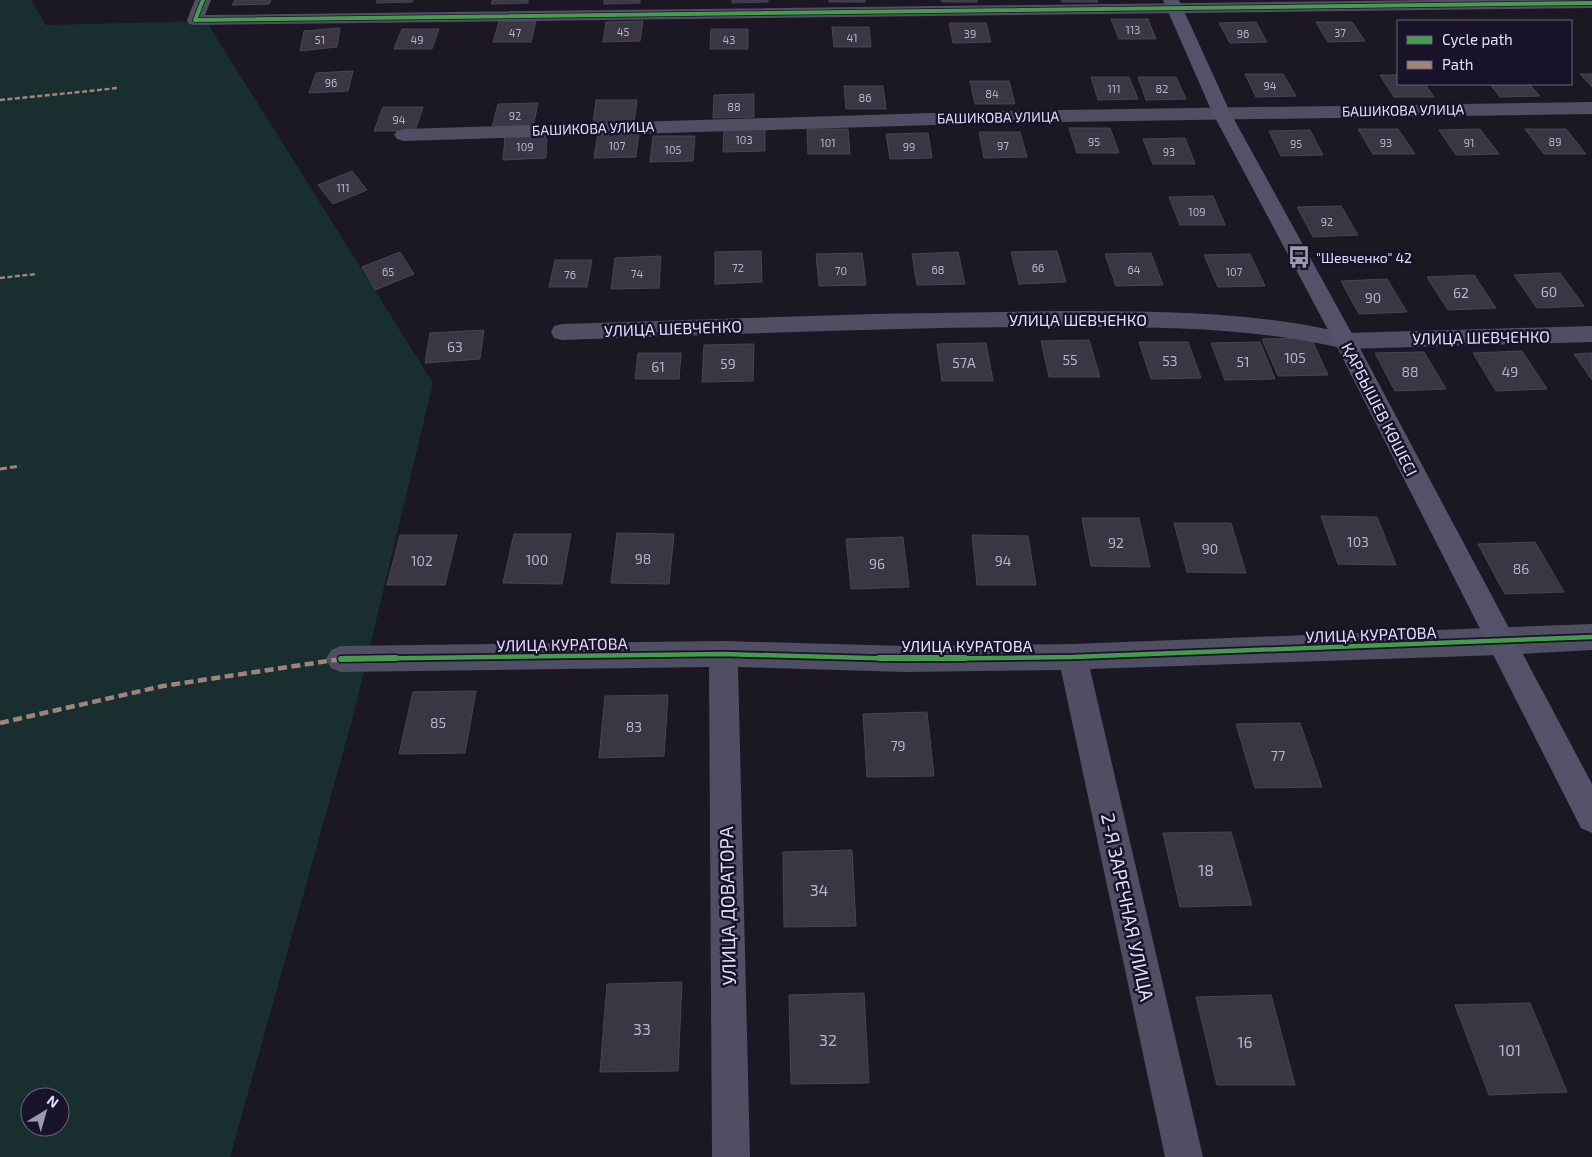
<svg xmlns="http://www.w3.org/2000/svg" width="1592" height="1157" font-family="'Exo 2',sans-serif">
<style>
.green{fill:#182e2f;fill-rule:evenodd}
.building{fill:#3a3644;stroke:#484455}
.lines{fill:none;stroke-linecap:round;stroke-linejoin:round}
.street{fill:#504e62;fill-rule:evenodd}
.secondary{fill:#545268;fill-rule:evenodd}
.quiet-far2{stroke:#a18479;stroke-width:2.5;stroke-dasharray:5 2.5;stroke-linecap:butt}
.quiet-far1{stroke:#a18479;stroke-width:3;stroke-dasharray:7 3;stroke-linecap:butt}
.quiet{stroke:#a18479;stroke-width:4.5;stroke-dasharray:9 4.5;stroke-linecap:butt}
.cycleway-far2-casing{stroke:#181328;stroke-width:5.5}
.cycleway-far1-casing{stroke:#181328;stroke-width:8}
.cycleway-casing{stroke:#181328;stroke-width:9}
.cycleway-far2{stroke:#469c4c;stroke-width:4}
.cycleway-far1{stroke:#469c4c;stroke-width:4.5}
.cycleway{stroke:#469c4c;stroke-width:6}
.labels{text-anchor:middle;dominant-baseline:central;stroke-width:5;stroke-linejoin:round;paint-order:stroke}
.far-number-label{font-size:11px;fill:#b8b3cd}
.far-street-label{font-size:14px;fill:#e2ddfb;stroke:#181328}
.far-poi-label{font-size:14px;fill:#e2ddfb;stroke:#181328;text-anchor:start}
.number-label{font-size:14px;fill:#b8b3cd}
.street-label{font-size:16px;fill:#e2ddfb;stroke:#181328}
.near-number-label{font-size:16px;fill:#b8b3cd}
.near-street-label{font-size:19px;fill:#e2ddfb;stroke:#181328}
</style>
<rect width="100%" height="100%" fill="#1b1823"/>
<path class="green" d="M0,0H31L46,25L206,21L433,383L353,717L230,1157H0ZM30,1097H60V1127H30Z"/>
<path class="building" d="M235,0H271L269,4L232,5Z
M377,0H413L412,2L376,3Z
M493,0H528V3L491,4Z
M604,0H640V3L604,4Z
M732,0H768V2L732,3Z
M829,0H865V2H829Z
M941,0H977L978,2H942Z
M1061,0H1097L1098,2H1062Z
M1111,19H1148L1156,39H1119Z
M536,21L531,42H493L499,22Z
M643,21L640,41L603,42L606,22Z
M1256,22L1267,42L1230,43L1219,23Z
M1316,22H1352L1365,41L1328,42Z
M949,23H986L991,42L953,43Z
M832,27H869L871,47H834Z
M340,28L337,47L300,51L304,31Z
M402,29H439L432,49H394Z
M711,29H748V49H710Z
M353,71L348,91L309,93L316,73Z
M1245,74H1283L1296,96L1256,97Z
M1580,74H1592V87Z
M1380,75H1398V84H1425L1434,97H1394Z
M1091,77H1129L1138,99L1098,100Z
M1138,77H1176L1186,99L1146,100Z
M970,81H1009L1015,104H975Z
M1490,84H1529L1540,96L1500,97Z
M844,86H883L886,109H846Z
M754,94V117L713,118L714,95Z
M596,100H637L634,123L593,124Z
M538,103L533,127H492L498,104Z
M383,107H423L415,131H374Z
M765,126V151L723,152L724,127Z
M1069,128H1110L1119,153H1077Z
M807,129H848L850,154H808Z
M1358,129H1398L1415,154H1373Z
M1480,129L1499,154L1456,155L1439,130Z
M1525,129H1566L1586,154H1544Z
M1310,130L1323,155L1281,156L1269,131Z
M547,132L546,158L503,160L505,135Z
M639,132L636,157L594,158L598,133Z
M979,132H1020L1027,157L984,158Z
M928,133L932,158L890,159L886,134Z
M653,136H695L693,161L650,162Z
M1185,138L1195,164H1153L1143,139Z
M352,171L367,190L333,204L318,185Z
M1213,196L1225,225H1180L1169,197Z
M1341,206L1358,235L1313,237L1297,207Z
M761,251L762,282L715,284V252Z
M1057,251L1066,282L1019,284L1011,252Z
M400,252L414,274L375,290L362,267Z
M958,252L965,284L917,285L912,254Z
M862,253L866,285L819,286L816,254Z
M1151,253L1163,285L1116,286L1105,254Z
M1250,254L1265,286L1218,287L1204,255Z
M661,256L659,288L611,289L615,258Z
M555,260H592L587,287H549Z
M1560,273L1584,306L1537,308L1514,275Z
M1474,275L1496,308L1448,310L1427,277Z
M1387,279L1407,312L1359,314L1341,281Z
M484,330L480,359L425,363L430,333Z
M1311,338L1328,375L1278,376L1262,339Z
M1089,340L1100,377H1049L1041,341Z
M1139,342H1188L1201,378L1151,379Z
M1260,342L1275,379L1225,380L1211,343Z
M986,343L993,381H942L937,344Z
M754,344L753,381L702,382L704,345Z
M1522,351L1547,389L1496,391L1473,353Z
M1424,352L1446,389L1395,391L1375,353Z
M638,353H681L679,379H635Z
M1592,353V380L1574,354Z
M1321,516L1377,517L1396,565L1338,564Z
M1082,518H1139L1150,567L1091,566Z
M1174,523H1231L1246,573L1187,572Z
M617,533L674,534L669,584L611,583Z
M514,534H571L562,584L503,583Z
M400,535H457L445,585H387Z
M972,535L1028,536L1036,585H977Z
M903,537L909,587L851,589L846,539Z
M1535,542L1564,592L1505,594L1478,544Z
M476,691L465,753L399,754L413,692Z
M668,695L664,756L599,758L605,696Z
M927,712L934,776L867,777L863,714Z
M1300,723L1322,787L1255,788L1236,724Z
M1231,832L1252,905L1180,907L1163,833Z
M852,850L856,926L784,927L783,852Z
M682,982L678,1071L600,1072L607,984Z
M864,993L869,1083L791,1084L789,995Z
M1271,995L1295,1085H1217L1196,997Z
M1530,1003L1567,1092L1489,1095L1455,1005Z"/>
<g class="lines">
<path class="street" d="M195,0H211L205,15L1437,0H1592V8L195,25L189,24L187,20Z
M1592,102V114L998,123L404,141L397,139L394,135L397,131L404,129L998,111Z
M1059,311C1156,311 1250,311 1345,333L1592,326V342L1345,349C1240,324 1134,327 1027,327C872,328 717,335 562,340L554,338L551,332L554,326L562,324L872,314Z
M1592,624V650L1501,655L1090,669L1203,1157H1165L1061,670L905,672L738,667L750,1157H712L709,667L341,672L331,668L326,659L331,650L341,646L723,641L905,646L1073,644Z"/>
<path class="secondary" d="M1163,0H1179L1230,112L1356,341L1592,784V833L1581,828L1334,341L1212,112Z"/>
<path class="quiet-far2" d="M0,100L118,88
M0,278L36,274"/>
<path class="quiet-far1" d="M0,469L20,466
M337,660L341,659"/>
<path class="quiet" d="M0,723L163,686L341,659"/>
<defs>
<path id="cycleway-far2" d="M203,0L195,20L1592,3"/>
<path id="cycleway-far1" d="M341,659L723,654L905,659L1073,657L1592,637"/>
<path id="cycleway" d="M879,658H965
M341,659L396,658"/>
</defs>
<use href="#cycleway-far2" class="cycleway-far2-casing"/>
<use href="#cycleway-far1" class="cycleway-far1-casing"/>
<use href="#cycleway" class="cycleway-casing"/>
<use href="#cycleway-far2" class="cycleway-far2"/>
<use href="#cycleway-far1" class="cycleway-far1"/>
<use href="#cycleway" class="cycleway"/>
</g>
<defs>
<symbol id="bus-bare" viewBox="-9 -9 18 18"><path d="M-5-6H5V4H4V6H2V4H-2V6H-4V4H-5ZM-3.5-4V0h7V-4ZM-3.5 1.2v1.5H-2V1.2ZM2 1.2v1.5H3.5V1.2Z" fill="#9c98af" stroke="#181328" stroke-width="2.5" paint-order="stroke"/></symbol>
</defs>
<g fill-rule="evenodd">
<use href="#bus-bare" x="1283" y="241" width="32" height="32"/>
</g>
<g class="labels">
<g class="far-number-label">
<text x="1133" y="29">113</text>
<text x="623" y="31">45</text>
<text x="515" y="32">47</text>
<text x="1340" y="32">37</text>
<text x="970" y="33">39</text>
<text x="1243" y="33">96</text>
<text x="852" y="37">41</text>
<text x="320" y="39">51</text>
<text x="417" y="39">49</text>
<text x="729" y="39">43</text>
<text x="331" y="82">96</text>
<text x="1270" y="85">94</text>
<text x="1114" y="88">111</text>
<text x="1162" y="88">82</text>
<text x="992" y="93">84</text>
<text x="865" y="97">86</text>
<text x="734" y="106">88</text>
<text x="515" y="115">92</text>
<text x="399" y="119">94</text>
<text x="744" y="139">103</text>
<text x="1094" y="141">95</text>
<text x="1555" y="141">89</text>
<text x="828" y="142">101</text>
<text x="1386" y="142">93</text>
<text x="1469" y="142">91</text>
<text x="1296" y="143">95</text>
<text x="617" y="145">107</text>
<text x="1003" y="145">97</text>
<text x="525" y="146">109</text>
<text x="909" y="146">99</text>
<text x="673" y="149">105</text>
<text x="1169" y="151">93</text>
<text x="343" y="187">111</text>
<text x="1197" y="211">109</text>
<text x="1327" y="221">92</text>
<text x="738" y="267">72</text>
<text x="1038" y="267">66</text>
<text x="938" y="269">68</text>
<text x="1134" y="269">64</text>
<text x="841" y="270">70</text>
<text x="388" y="271">65</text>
<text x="1234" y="271">107</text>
<text x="637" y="273">74</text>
<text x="570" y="274">76</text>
</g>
<g class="far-street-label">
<text transform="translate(1403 110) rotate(-1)">БАШИКОВА УЛИЦА</text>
<text transform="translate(998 117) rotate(-1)">БАШИКОВА УЛИЦА</text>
<text transform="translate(593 128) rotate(-2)">БАШИКОВА УЛИЦА</text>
</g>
<g class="far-poi-label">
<text x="1316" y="257">"Шевченко" 42</text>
</g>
<g class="number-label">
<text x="1549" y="291">60</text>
<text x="1461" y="292">62</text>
<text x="1373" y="297">90</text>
<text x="455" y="346">63</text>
<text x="1295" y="357">105</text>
<text x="1070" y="359">55</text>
<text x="1170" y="360">53</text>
<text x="1243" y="361">51</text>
<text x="964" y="362">57А</text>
<text x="728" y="363">59</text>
<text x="658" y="366">61</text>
<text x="1410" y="371">88</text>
<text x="1510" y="371">49</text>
<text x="1358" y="541">103</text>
<text x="1116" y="542">92</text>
<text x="1210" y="548">90</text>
<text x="643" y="558">98</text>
<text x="537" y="559">100</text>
<text x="422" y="560">102</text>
<text x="1003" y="560">94</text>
<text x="877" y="563">96</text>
<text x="1521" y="568">86</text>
<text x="438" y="722">85</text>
<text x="634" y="726">83</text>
<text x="898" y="745">79</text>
<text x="1278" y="755">77</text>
</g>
<g class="street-label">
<text x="1078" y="319">УЛИЦА ШЕВЧЕНКО</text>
<text transform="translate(673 328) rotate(-2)">УЛИЦА ШЕВЧЕНКО</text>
<text transform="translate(1481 337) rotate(-1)">УЛИЦА ШЕВЧЕНКО</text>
<text transform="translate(1380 409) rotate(63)">ҚАРБЫШЕВ КӨШЕСІ</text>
<text transform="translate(1371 634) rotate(-2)">УЛИЦА КУРАТОВА</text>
<text transform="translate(562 644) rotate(-1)">УЛИЦА КУРАТОВА</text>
<text x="967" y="645">УЛИЦА КУРАТОВА</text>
</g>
<g class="near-number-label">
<text x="1206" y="869">18</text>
<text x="819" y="889">34</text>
<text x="642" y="1028">33</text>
<text x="828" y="1039">32</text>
<text x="1245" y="1041">16</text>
<text x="1510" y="1049">101</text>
</g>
<g class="near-street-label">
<text transform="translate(727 906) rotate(-91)">УЛИЦА ДОВАТОРА</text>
<text transform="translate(1128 907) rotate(78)">2-Я ЗАРЕЧНАЯ УЛИЦА</text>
</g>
</g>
<rect x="1397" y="20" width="175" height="65" fill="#181328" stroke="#69647c"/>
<rect x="1407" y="36" width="25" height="8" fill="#469c4c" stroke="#69647c"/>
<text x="1442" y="45" font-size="15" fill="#e2ddfb">Cycle path</text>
<rect x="1407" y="61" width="25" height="8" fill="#a18479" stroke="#69647c"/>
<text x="1442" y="70" font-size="15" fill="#e2ddfb">Path</text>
<g transform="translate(45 1112) rotate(37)"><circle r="24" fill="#181328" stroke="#69647c"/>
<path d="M0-4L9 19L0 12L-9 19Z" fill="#9c98af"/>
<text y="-8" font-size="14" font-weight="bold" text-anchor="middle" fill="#e2ddfb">N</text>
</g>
</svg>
